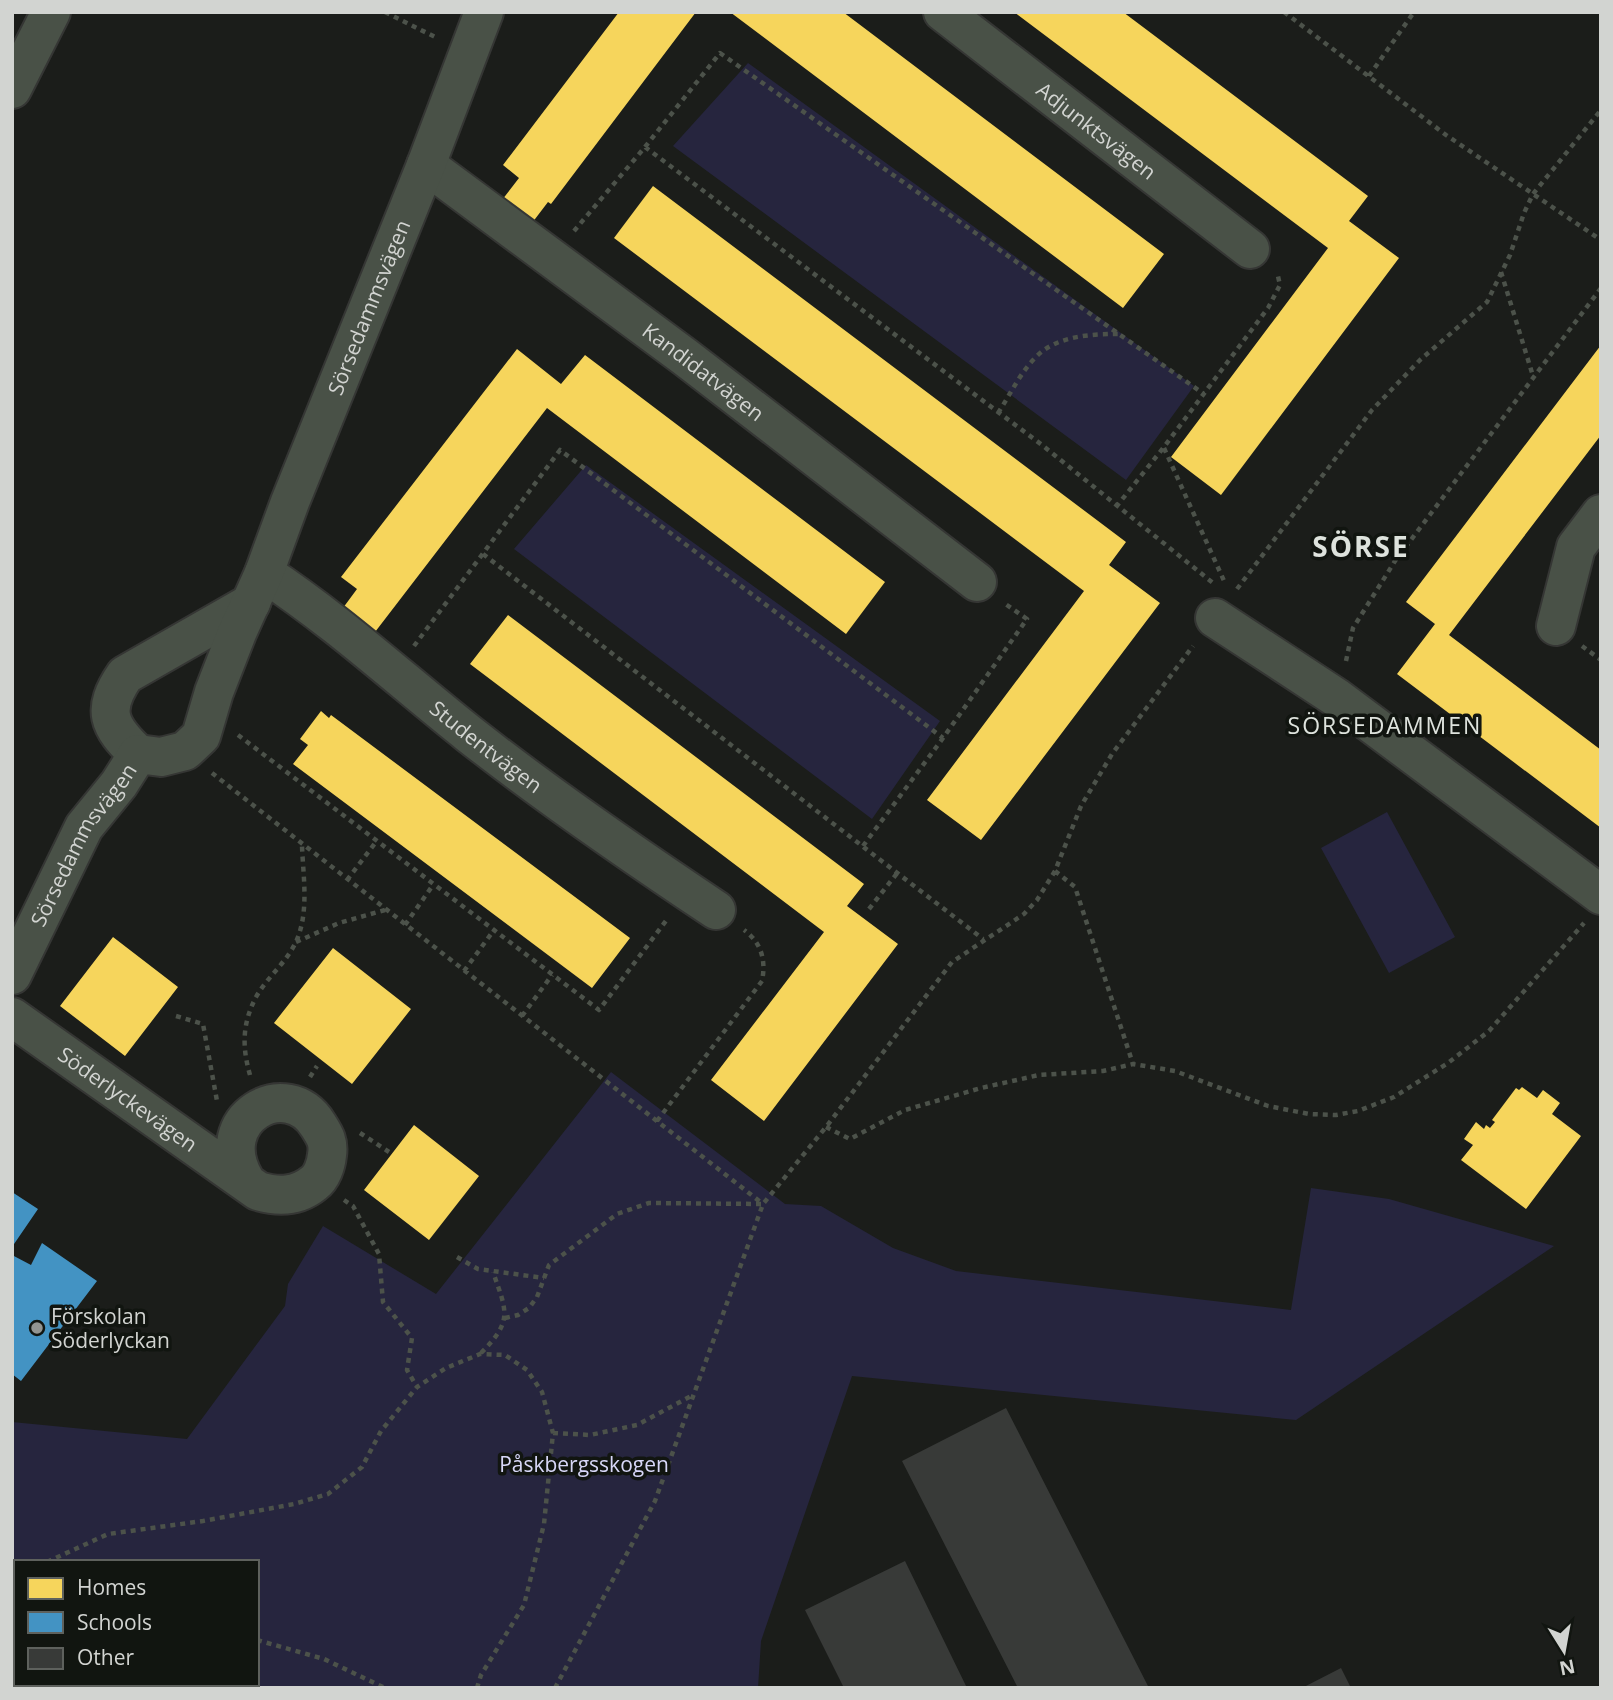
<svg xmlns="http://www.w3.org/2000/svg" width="1613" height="1700" font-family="'Open Sans',sans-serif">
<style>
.green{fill:#26253e;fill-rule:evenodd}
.homes{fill:#f6d55c}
.schools{fill:#4393c3}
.building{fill:#383a38}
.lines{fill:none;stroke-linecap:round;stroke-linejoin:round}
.minor-casing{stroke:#353634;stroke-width:42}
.path{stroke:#4c524a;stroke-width:4.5;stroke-dasharray:5 5;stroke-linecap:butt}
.minor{stroke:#495147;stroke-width:38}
.poi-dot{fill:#929491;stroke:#111510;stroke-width:2.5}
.labels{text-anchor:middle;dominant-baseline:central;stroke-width:7;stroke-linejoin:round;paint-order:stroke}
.street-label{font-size:21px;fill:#d2d4d1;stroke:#111510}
.poi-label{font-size:21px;fill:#d2d4d1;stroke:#111510;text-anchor:start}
.park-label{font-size:21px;fill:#d7d7f7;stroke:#111510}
.neighbourhood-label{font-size:23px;letter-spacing:2px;fill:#dee3dd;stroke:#111510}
.district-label{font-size:28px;font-weight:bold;letter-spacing:2px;fill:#dee3dd;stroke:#111510}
</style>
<rect width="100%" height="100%" fill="#1b1d1a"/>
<path class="green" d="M748,63L1194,386L1126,480L673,146Z
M586,465L940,721L872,819L514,549Z
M1387,812L1455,937L1389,973L1321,848Z
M611,1072L785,1204L821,1206L893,1248L956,1271L1291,1310L1311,1188L1389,1199L1554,1246L1296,1420L852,1376L761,1641L758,1688H12V1422L187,1439L285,1306L288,1284L323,1226L436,1294ZM16,1562H257V1684H16Z"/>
<path class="homes" d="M619,12H696L551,204L548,202L532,223L502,200L519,178L503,165Z
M730,12H843L1164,254L1123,308Z
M1014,12H1123L1368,196L1349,221L1399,258L1221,495L1171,457L1328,248Z
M653,186L1126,542L1109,565L1160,603L981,840L927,800L1084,591L614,238Z
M1601,345V435L1449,635L1601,750V828L1397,674L1435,624L1406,602Z
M517,349L561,384L585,355L885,582L846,634L547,408L372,636L340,612L357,589L341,577Z
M508,615L864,884L847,906L898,944L764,1121L711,1080L824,932L470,664Z
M321,711L329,718L331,715L630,938L592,988L293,764L308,745L300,739Z
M113,937L178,987L125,1056L60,1006Z
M333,948L411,1009L352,1084L274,1023Z
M1522,1087L1537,1098L1543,1090L1560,1103L1552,1114L1581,1136L1526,1209L1461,1160L1473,1145L1464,1139L1476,1122L1484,1129L1486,1125L1490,1128L1495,1122L1492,1120L1516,1088L1519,1090Z
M414,1125L479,1176L429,1240L364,1190Z"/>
<path class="schools" d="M12,1192L38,1209L12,1247Z
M42,1243L97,1281L21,1381L12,1374V1255L31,1265Z"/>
<path class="building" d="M1006,1408L1149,1688H1018L902,1461Z
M905,1561L967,1688H844L805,1610Z
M1341,1668L1351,1688H1302Z"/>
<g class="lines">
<defs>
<g id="minor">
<path id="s1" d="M943,12L1250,249"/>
<path d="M12,89L51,12"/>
<path id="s2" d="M426,165L685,357L977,582"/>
<path id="s3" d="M264,573C337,621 401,680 469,734C548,796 632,854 716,910"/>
<path d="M1215,618L1337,698L1601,895"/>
<path d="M1556,626L1576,547L1601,514"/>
<path d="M138,754C108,726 101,710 125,675L251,603"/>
<path id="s4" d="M12,975L84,827L119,784L138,754L161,757L185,751L201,736L214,692L237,633L264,573L290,502L426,165L484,12"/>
<path id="s5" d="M12,1017L258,1191C278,1197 297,1197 314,1183C322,1177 326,1165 327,1155C329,1142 325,1136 318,1125C287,1075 209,1118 245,1180"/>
</g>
</defs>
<use href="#minor" class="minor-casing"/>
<path class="path" d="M385,12L437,38
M1284,12L1446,135L1601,240
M1369,76L1414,12
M645,147L720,53L1204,394
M574,231L645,147L1042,445L1213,583
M1501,272L1533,376
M998,413C1010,395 1020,373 1035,358C1055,336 1090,334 1118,334
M1164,448L1225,583
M1116,507L1164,447L1268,308L1280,285L1277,272
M483,554L983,939
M1237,589L1372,410L1420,360L1487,302L1510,255L1524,213L1533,194L1601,110
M414,646L560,450L943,738
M1582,646L1601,660
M1346,661L1353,628L1395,561L1601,288
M238,735L599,1010L668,918
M212,773L763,1204
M863,846L943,738L1027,619L1004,603
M1055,871L1075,887L1133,1064
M347,880L376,842
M869,909L898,872
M405,925L433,885
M296,942L339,923L385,910
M464,971L494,930
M176,1016L203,1024L217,1101
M522,1016L552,975
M250,1075C242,1047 242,1024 256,997C269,974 292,959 300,931C308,904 303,873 302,846
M310,1077L317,1066
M657,1121L762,981C766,961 762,943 744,930
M826,1127L850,1139L905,1110L981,1088L1039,1075L1103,1071L1133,1064L1175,1071L1268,1106L1309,1114L1336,1115L1358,1111L1394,1097L1448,1063L1489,1031L1584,923
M360,1133L389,1152
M344,1200L353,1206L379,1254L383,1302L412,1338L407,1370L417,1387
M457,1257L478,1269L544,1278
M505,1318L518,1315L529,1308L537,1297L549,1265L617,1214L649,1203L762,1204
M481,1353C513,1321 507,1312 493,1272
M553,1433L590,1435L637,1425L693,1395
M47,1562L108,1534L203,1521L294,1504L328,1494L362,1467L381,1431L417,1387L446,1368L480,1354L505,1355L527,1370L542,1392L553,1433L544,1524L524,1605L481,1675L477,1688
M12,1595L16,1591
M12,1628H16
M257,1640L324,1659L385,1688
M555,1688L655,1501L763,1204L826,1127L952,962L1024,914L1037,900L1055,871L1081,806L1112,754L1193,646"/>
<use href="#minor" class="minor"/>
</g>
<circle class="poi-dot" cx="37" cy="1328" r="7"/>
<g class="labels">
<g class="street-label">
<text stroke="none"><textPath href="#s1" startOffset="194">Adjunktsvägen</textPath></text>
<text stroke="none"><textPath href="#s4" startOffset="786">Sörsedammsvägen</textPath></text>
<text stroke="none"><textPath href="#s2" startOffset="346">Kandidatvägen</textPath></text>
<text stroke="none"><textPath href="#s3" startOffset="282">Studentvägen</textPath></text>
<text stroke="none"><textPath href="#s4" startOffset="149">Sörsedammsvägen</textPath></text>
<text stroke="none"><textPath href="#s5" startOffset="142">Söderlyckevägen</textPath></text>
</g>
<g class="poi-label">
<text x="51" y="1316">Förskolan<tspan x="51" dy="24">Söderlyckan</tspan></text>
</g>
<g class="park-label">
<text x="584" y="1464">Påskbergsskogen</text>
</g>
<g class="neighbourhood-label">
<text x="1385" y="725">SÖRSEDAMMEN</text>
</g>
<g class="district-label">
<text x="1361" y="546">SÖRSE</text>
</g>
</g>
<rect width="1613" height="1700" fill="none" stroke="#d2d4d1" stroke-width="28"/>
<rect x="14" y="1560" width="245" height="126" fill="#111510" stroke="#5e615d" stroke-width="2"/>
<rect x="28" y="1578" width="35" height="21" fill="#f6d55c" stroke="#5e615d" stroke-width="2"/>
<text x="77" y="1595" font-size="21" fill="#d2d4d1">Homes</text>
<rect x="28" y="1612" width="35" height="21" fill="#4393c3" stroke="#5e615d" stroke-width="2"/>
<text x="77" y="1630" font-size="21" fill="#d2d4d1">Schools</text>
<rect x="28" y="1648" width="35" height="21" fill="#383a38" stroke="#5e615d" stroke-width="2"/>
<text x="77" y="1665" font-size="21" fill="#d2d4d1">Other</text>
<g transform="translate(1564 1651) rotate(169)" stroke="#111510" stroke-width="5" paint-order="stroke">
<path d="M0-5L12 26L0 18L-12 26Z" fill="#d2d4d1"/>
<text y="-10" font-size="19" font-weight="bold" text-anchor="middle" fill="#d2d4d1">N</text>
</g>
</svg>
